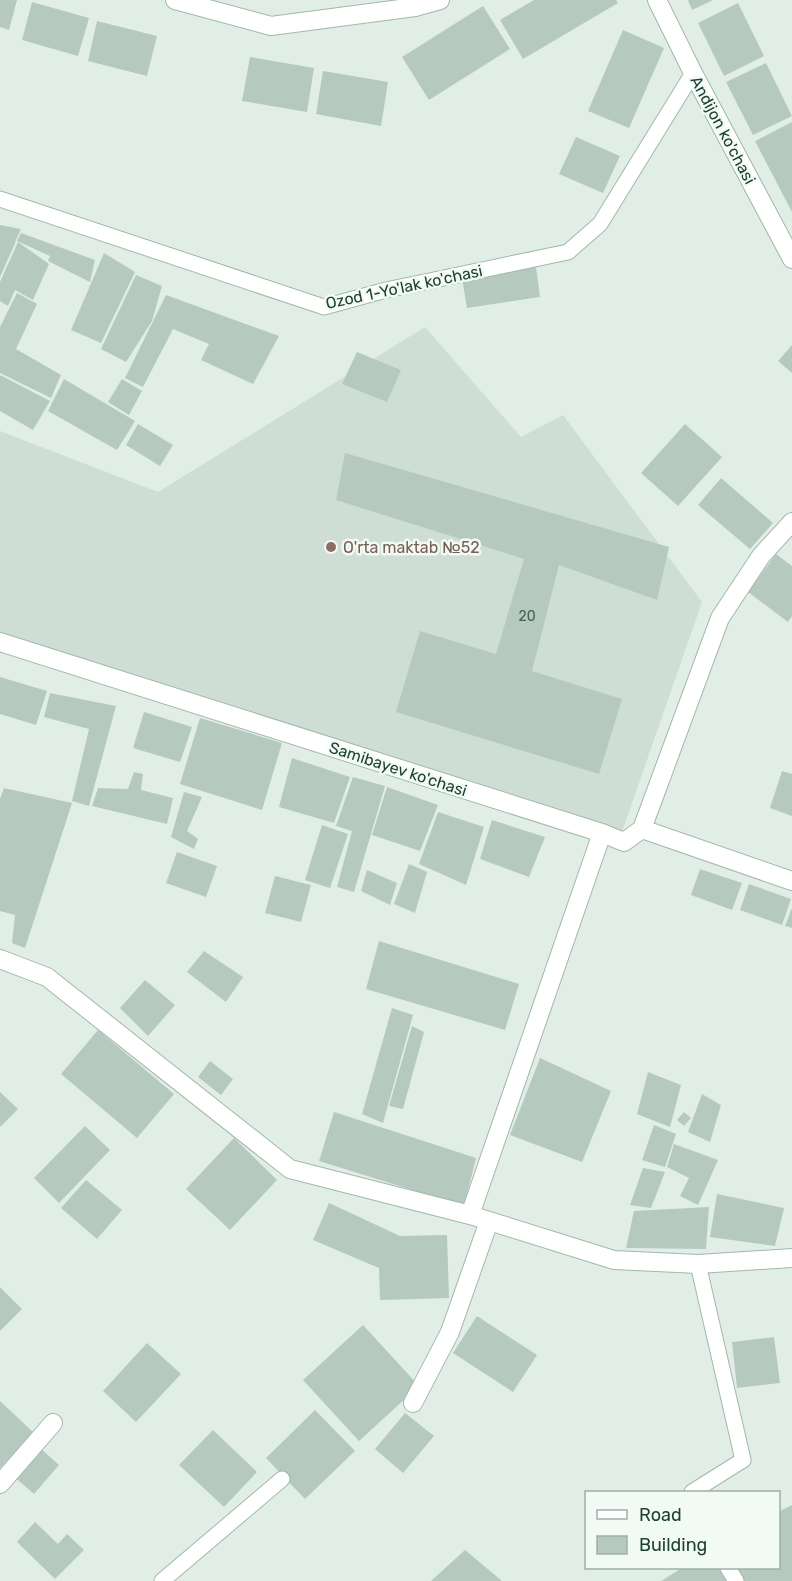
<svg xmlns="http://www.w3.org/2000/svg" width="792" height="1581" font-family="Rubik,sans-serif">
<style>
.built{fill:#cfded5}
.building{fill:#b6c9bf}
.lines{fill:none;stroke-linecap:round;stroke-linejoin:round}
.service-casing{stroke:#a3b7ad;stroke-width:17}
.minor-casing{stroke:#a3b7ad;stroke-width:20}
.tertiary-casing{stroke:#a3b7ad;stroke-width:20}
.service{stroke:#fff;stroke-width:15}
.minor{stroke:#fff;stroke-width:18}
.tertiary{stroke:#fff;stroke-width:18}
.education-dot{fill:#8d6e63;stroke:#f2faf5;stroke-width:2}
.labels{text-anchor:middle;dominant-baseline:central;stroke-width:5;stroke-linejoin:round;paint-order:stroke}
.number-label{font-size:14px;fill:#456356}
.street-label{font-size:16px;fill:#1f4133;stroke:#f2faf5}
.education-label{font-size:16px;fill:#785e54;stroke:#f2faf5;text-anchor:start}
</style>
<rect width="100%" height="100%" fill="#e1eee6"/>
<path class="built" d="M425,327L521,437L563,415L702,602L622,832L0,635V431L158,492Z"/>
<path class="building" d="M0,0H17L9,30L0,27Z
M534,0H616L618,3L523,59L500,20Z
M688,0H713L692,10Z
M32,2L89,18L78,56L22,40Z
M738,3L764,56L724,76L698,23Z
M483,6L510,49L429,100L402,57Z
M97,21L157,36L147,76L88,61Z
M623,30L664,48L629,128L588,111Z
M250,57L314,68L307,112L242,101Z
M766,63L792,116L753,135L726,82Z
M323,71L388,82L381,126L316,114Z
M792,122V212L755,141Z
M576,137L620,156L603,193L559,174Z
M0,225L21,229L16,240L14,239L16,241L0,277Z
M21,233L95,260L90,282L48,261L50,256L17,241Z
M18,242L49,264L33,300L15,290L8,306L0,301V282Z
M104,253L135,272L101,343L71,330Z
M536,267L540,297L467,308L462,278Z
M136,275L162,286L152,321L126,362L101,349Z
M17,293L37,304L16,349L61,375L51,398L0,373V327Z
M166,295L279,336L253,384L201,360L209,344L173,329L143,387L125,378Z
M792,345V373L778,361Z
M357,352L401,370L387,402L342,384Z
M0,375L50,401L33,430L0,411Z
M64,379L135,421L117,450L48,411Z
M122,379L142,391L129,415L108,402Z
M138,424L173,445L160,466L126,445Z
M685,424L722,457L678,506L641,473Z
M345,453L669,547L657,600L559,565L532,671L622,699L599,774L396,712L420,631L496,654L524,559L336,500Z
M721,478L773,523L750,549L698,505Z
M776,554L792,566V616L788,622L748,592Z
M0,677L47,691L36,725L0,714Z
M50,693L116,706L89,806L72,801L89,729L44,717Z
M144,712L192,727L180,762L133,748Z
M200,718L282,743L262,810L180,784Z
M292,758L350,777L334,823L279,807Z
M782,771L792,774V816L770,808Z
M134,772L143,774L141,790L173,798L167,824L92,806L98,788L128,789Z
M353,777L385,786L354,892L337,887L352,831L336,826Z
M387,787L438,805L420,851L372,835Z
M4,788L72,803L25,948L12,943L15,915L0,911V799Z
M184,792L202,797L187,831L198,839L194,849L171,837Z
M438,812L484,827L466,885L419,864Z
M492,820L545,837L529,877L480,859Z
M322,825L348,834L330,888L305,880Z
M177,852L217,866L206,897L166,883Z
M409,864L427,872L415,913L394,904Z
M700,869L742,883L732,910L691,895Z
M367,870L397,883L390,905L361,891Z
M275,876L311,885L301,922L265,913Z
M749,884L791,899L782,925L740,910Z
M792,908V928L785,926Z
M379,941L519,984L505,1030L366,989Z
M204,951L243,977L226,1002L187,972Z
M145,980L175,1005L148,1036L120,1008Z
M392,1008L413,1015L383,1123L362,1114Z
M412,1026L424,1032L403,1109L389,1106Z
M98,1030L174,1094L137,1138L61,1074Z
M540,1058L611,1091L582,1162L510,1135Z
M210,1061L233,1079L221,1095L198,1077Z
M648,1072L681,1085L670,1127L637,1114Z
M0,1092L18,1109L0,1127Z
M702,1094L721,1105L710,1142L688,1132Z
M334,1112L476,1158L464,1206L319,1161Z
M684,1112L691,1118L684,1126L677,1120Z
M654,1125L676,1134L665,1167L642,1160Z
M85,1126L110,1150L59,1203L34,1178Z
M234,1138L277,1180L230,1230L186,1189Z
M674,1144L718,1160L698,1205L680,1196L689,1178L667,1167Z
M643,1168L665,1172L651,1208L630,1205Z
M86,1180L122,1210L97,1239L61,1208Z
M717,1194L784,1208L775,1246L710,1237Z
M329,1203L400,1236L447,1235L449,1298L380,1300L379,1268L313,1240Z
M709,1207L706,1249L626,1248L634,1211Z
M0,1287L22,1309L0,1331Z
M477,1316L537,1355L513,1392L453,1353Z
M363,1325L419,1386L359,1441L303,1380Z
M774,1337L780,1383L737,1388L732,1342Z
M147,1343L181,1374L136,1422L103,1391Z
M0,1401L33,1432L0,1468Z
M315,1410L355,1451L305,1499L266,1458Z
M405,1413L434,1436L403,1473L375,1449Z
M213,1430L257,1472L224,1507L179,1465Z
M38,1446L59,1465L34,1494L12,1475Z
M792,1505V1581H744L736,1568H778V1512Z
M35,1522L58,1544L67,1534L84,1550L55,1579L17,1542Z
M465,1550L502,1581H431Z
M682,1568H719L728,1581H661Z"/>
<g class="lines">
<defs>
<path id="service" d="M0,199L324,307L386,290L568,252L600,224L693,73
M692,1492L743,1460L698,1264
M728,1568L736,1581
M162,1581L282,1479"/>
<path id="minor" d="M175,0L271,26L415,7L440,0
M0,642L602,833L624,842L642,829L792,881
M642,829L720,618L761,556L792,522
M0,959L47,977L290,1169L470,1215L614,1260L698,1264L792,1258
M470,1215L602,833
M413,1403L450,1332L489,1221
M0,1484L53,1423"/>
<path id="tertiary" d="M657,0L693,73L792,259"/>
</defs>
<use href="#service" class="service-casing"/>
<use href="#minor" class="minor-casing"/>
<use href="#tertiary" class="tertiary-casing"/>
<use href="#service" class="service"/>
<use href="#minor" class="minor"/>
<use href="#tertiary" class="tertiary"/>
</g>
<circle class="education-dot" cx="331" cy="547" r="6"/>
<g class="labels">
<g class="number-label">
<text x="527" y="616">20</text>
</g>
<g class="street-label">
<text transform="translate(723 130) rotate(62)">Andijon ko'chasi</text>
<text transform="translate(404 287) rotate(-12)">Ozod 1-Yo'lak ko'chasi</text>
<text transform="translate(398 769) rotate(18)">Samibayev ko'chasi</text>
</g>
<g class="education-label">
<text x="343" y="547">O'rta maktab №52</text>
</g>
</g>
<rect x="585" y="1491" width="195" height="78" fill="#f2faf5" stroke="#9eb0a7" stroke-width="1.5"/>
<rect x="597" y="1510" width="30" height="9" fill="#ffffff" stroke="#9eb0a7" stroke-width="1.5"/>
<text x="639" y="1521" font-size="18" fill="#1f4133">Road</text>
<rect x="597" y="1536" width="30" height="18" fill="#b6c9bf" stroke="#9eb0a7" stroke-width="1.5"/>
<text x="639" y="1551" font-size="18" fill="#1f4133">Building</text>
</svg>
